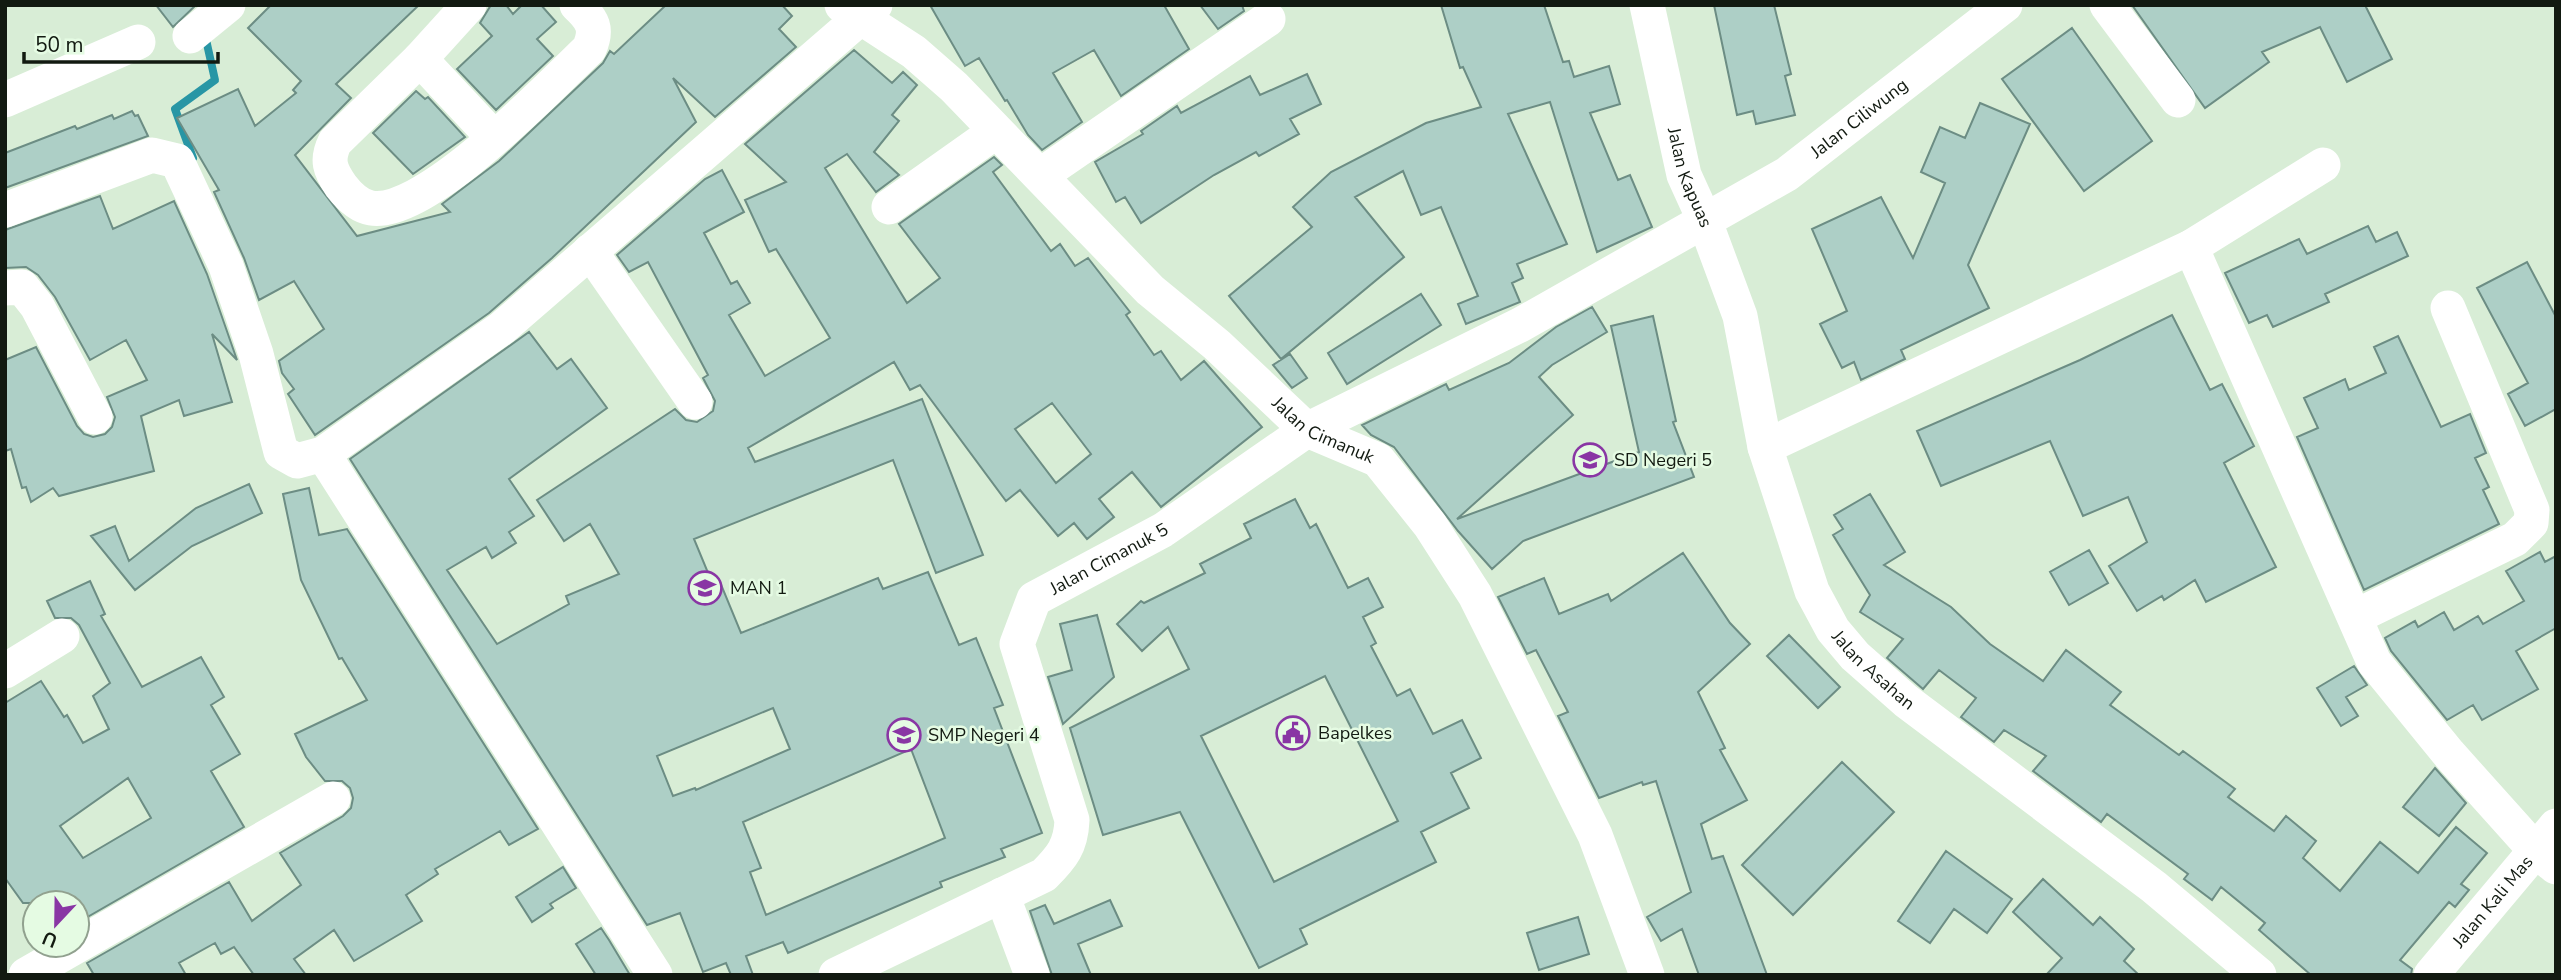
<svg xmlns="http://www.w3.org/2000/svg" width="2561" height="980" font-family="'Nunito Sans',sans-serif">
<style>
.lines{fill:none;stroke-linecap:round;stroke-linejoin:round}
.stream{stroke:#2896a5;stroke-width:8}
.building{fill:#adcfc6;stroke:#6c8d84;stroke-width:2;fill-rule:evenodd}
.minor{stroke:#fff;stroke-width:35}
.labels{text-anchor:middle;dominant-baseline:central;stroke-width:5;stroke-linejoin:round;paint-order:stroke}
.street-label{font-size:18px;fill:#121a11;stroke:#e5fbe3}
.poi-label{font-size:18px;fill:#121a11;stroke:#e5fbe3;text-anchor:start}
</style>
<rect width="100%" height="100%" fill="#d8edd6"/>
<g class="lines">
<path class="stream" d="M193,158L175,109L215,80L205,35"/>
</g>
<path class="building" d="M156,5H196L173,27Z
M271,5H419L336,84L351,98L295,155L357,236L450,212L442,204L499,161L603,63L610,51L614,54L666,5H782L792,16L779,29L796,47L715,117L673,78L696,122L552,258L489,313L315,435L288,394L294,389L282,373L279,361L324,329L294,281L259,300L244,258L214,192L219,190L177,118L238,89L255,126L296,93L293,90L301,81L248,28Z
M491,5H506L513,14L522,5H541L556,22L537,39L553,56L496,110L457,69L492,36L480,23Z
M930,5H1164L1189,49L1121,96L1094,50L1053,73L1082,122L1042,150L1028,135L1007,100L1005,101L979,58L965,66Z
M1200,5H1242L1244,11L1218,29Z
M1441,5H1544L1563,62L1569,61L1574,77L1609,66L1620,104L1590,113L1618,180L1630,175L1652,227L1597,252L1550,102L1508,114L1567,244L1517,264L1523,278L1512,283L1520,302L1466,324L1458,304L1478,296L1441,207L1421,215L1403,171L1355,197L1404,257L1281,359L1229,296L1312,227L1293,207L1331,172L1426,123L1481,107L1463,67L1460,68Z
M1714,5H1774L1791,74L1785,76L1795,115L1756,124L1753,111L1737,115Z
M2132,5H2369L2366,7L2392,59L2347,82L2320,27L2262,52L2269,62L2205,108Z
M2072,28L2152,141L2084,191L2002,79Z
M854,50L892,83L903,72L917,85L892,115L899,121L874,152L899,175L876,192L847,154L825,168L907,303L940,278L899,224L994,157L1002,165L993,172L1051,251L1060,244L1075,266L1088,258L1130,312L1126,315L1154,355L1161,351L1181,380L1204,361L1262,427L1161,507L1132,472L1099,499L1114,517L1087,539L1074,523L1058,536L1020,490L1006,501L920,385L910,390L894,362L748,448L755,462L922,399L983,555L936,573L893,460L694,539L713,585L720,582L741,633L878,578L883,589L928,572L959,645L976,638L1003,705L994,708L1042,833L1001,849L1005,857L940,882L942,887L788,953L783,942L746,956L753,975H731L726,963L703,972L680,913L647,925L350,459L529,332L557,369L571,359L607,408L509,479L534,516L509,532L516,543L492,558L486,547L447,570L497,644L569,604L566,596L619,574L590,524L564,541L537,500L675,409L686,420L697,422L713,411L715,401L703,378L708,375L648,262L629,272L617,255L705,179L722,170L744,212L704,233L731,284L737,281L750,303L729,315L765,376L830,338L776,249L769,252L745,200L786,182L745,144ZM1052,403L1091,454L1056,483L1015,429ZM773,708L790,749L696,790L695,788L673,796L657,756ZM911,749L945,838L766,915L750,872L761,868L743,822Z
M1307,74L1321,104L1290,119L1299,134L1259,156L1256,152L1214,175L1141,223L1125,197L1116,202L1095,162L1143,134L1141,131L1177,106L1181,113L1250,76L1260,95Z
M416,91L425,99L428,97L465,137L413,174L373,133Z
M1980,103L2030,124L1968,265L1989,308L1901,350L1905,359L1861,380L1854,362L1842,368L1820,324L1847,311L1812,229L1881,197L1913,258L1945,183L1921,172L1940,127L1965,138Z
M132,111L135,116L138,115L148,136L5,188V153L75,126L77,129L112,115L114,119Z
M100,196L113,229L174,201L207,274L237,360L212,334L232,402L184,416L179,400L141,416L154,471L59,496L53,488L31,502L26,487L22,488L11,449L5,451V360L36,347L77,426L84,434L93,437L105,434L112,427L115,417L107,397L147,380L126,340L90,360L55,297L38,275L26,267L5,268V230Z
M2368,226L2376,242L2397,232L2408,256L2325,294L2329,302L2273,327L2267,315L2249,323L2225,273L2299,239L2307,254Z
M2527,262L2556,317V409L2525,426L2508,394L2528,383L2477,288Z
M1421,294L1441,325L1347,384L1328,353Z
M1592,307L1607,332L1552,365L1539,377L1573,415L1457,519L1639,452L1611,326L1653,316L1676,421L1673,422L1694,477L1523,541L1492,569L1458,531L1394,447L1371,435L1362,425L1446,384L1449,390L1509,363L1556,327Z
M2172,315L2210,390L2222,384L2254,446L2224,463L2276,567L2206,602L2195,580L2164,600L2162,596L2137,611L2109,566L2147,542L2128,497L2083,516L2050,441L1941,486L1917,431L2080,360Z
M2398,336L2441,427L2470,414L2486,453L2475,458L2489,487L2483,490L2499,524L2364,590L2297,437L2318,428L2304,398L2345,379L2349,390L2386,373L2374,347Z
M1290,354L1307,378L1292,388L1273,365Z
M249,484L262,513L192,546L135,590L91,536L115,526L129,561L196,508Z
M309,488L319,535L347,529L538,829L509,845L500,831L435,869L438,874L406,895L422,921L354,961L334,930L294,959L306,975H254L234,947L221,954L215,943L179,963L186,975H94L87,963L229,882L252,921L301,885L280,853L343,816L351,808L353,798L350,788L342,781H325L306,757L295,734L367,700L342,658L339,659L301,580L283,494Z
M1870,494L1905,552L1884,565L1951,607L1990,644L2043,681L2066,650L2121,692L2110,705L2179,755L2183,751L2235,789L2228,797L2274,831L2286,816L2316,841L2303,858L2340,891L2380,842L2418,873L2456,827L2487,853L2461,884L2469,890L2455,907L2449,902L2400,960L2412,969L2411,975H2311L2259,930L2265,923L2221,887L2212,900L2184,879L2188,874L2107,814L2101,822L2033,771L2046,756L2004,730L1994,742L1961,717L1976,698L1939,670L1923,689L1887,658L1903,639L1860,612L1870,595L1833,535L1843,529L1834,515Z
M1295,499L1310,528L1316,524L1348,588L1368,578L1383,607L1363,617L1376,643L1371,646L1397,696L1410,689L1433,734L1462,720L1481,758L1451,773L1469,808L1421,832L1436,862L1300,929L1307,944L1259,968L1180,812L1103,835L1070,728L1189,669L1168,627L1142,651L1117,624L1141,601L1144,603L1205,573L1200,564L1251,538L1244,524ZM1325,676L1398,821L1274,882L1201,736Z
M2089,550L2108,583L2069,605L2050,572Z
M2540,552L2545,562L2556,556V628L2516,651L2538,689L2482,720L2473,705L2447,720L2391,651L2385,638L2415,621L2418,627L2444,612L2454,630L2478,616L2483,624L2524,601L2506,571Z
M1683,553L1730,623L1750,644L1698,692L1725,748L1720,750L1747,800L1701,824L1712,859L1723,856L1767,975H1699L1682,929L1661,941L1647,917L1691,892L1656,781L1643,785L1642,782L1599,798L1558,716L1568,712L1536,650L1527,654L1498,597L1544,578L1559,614L1608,594L1611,601Z
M90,581L105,614L101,616L142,687L201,657L224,697L211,705L240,754L211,771L244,827L77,923V903H23L5,878V703L41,681L64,717L67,715L83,743L109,729L93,696L110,683L79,625L71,618H55L47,601ZM128,778L151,818L83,858L60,826Z
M1097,615L1114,677L1063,724L1048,677L1072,670L1060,624Z
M1789,635L1840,687L1818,708L1767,656Z
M2354,666L2367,685L2346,697L2358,716L2341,726L2317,688Z
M1842,762L1894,812L1793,915L1742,865Z
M2435,768L2466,803L2439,836L2403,807Z
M1946,851L2012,899L1987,933L1954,909L1930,943L1898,921Z
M563,867L576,888L550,904L553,908L532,922L516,897Z
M2043,879L2093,925L2100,917L2134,949L2124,961L2139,975H2046L2062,958L2013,912Z
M1110,900L1122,926L1078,944L1091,975H1052L1030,911L1045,905L1054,924Z
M1578,917L1589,954L1539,970L1527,933Z
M601,928L609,940L630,975H596L576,944Z"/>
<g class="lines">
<g class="minor">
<path id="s1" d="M842,5L914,52L954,87L1150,290L1217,345L1307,430L1378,460L1430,525L1475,595L1595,835L1647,975"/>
<path id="s2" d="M1647,5L1684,175L1704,219L1740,316L1765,447L1812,591L1833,630L1855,656L1906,701L2154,887L2259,975"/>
<path d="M2107,5L2178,100"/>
<path d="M190,36L228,5"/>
<path d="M420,59L469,5"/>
<path d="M5,100L138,42"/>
<path d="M494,138L420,59L335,142C326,160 330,170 341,186C348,195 359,206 371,208C426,217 549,87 589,49C598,29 593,20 577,5"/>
<path d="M1041,175L1268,19"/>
<path d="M889,207L995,132"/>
<path d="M5,210L152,155L177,161L226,266L256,354L281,452L297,461L323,454L502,328L875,5"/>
<path d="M2191,247L2374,662L2449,754L2536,851L2556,867"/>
<path d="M590,251L695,402"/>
<path d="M5,288L22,287L37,306L95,417"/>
<path d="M1765,447L2191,247L2323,165"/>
<path d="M323,454L655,975"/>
<path d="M2355,617L2515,539L2531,523L2532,510L2448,308"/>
<path d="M5,671L62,636"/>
<path d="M1002,895L1032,975"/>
<path d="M26,975L333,799"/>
<path id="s3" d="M836,975L1044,875C1062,857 1071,846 1072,820L1017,644L1034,599L1163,530L1307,430L1520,325L1787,174L2005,5"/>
<path id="s4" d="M2431,975L2556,826"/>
</g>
</g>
<defs>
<symbol id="school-ring" viewBox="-11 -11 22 22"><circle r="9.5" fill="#e5fbe3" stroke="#8936a4" stroke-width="1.5"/><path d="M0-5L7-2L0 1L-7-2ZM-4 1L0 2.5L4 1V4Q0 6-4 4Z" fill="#8936a4"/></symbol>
<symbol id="civic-ring" viewBox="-11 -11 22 22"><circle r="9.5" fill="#e5fbe3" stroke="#8936a4" stroke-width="1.5"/><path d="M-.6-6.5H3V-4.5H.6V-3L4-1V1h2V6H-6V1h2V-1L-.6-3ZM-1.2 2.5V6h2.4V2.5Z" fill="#8936a4"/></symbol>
</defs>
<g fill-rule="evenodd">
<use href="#school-ring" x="1571" y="441" width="38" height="38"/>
<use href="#school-ring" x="686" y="569" width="38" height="38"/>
<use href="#civic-ring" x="1274" y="714" width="38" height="38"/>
<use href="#school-ring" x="885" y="716" width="38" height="38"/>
</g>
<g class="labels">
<g class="street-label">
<text stroke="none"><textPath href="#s3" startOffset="1484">Jalan Ciliwung</textPath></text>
<text stroke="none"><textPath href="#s2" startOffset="178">Jalan Kapuas</textPath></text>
<text stroke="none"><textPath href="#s1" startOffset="646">Jalan Cimanuk</textPath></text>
<text stroke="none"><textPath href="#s3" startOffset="612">Jalan Cimanuk 5</textPath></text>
<text stroke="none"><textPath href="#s2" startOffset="712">Jalan Asahan</textPath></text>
<text stroke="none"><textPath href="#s4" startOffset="96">Jalan Kali Mas</textPath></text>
</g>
<g class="poi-label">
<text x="1614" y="460">SD Negeri 5</text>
<text x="730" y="588">MAN 1</text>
<text x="1318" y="733">Bapelkes</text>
<text x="928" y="735">SMP Negeri 4</text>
</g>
</g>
<rect width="2561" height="980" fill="none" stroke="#121a11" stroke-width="14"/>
<g transform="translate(56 924) rotate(202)"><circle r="33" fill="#e5fbe3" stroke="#91a18f" stroke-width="2"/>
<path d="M0-5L12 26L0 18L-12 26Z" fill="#8936a4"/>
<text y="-10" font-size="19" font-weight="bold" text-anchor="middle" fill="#121a11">U</text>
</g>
<path d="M24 52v10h194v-10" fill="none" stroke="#121a11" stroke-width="3.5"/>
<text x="35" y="52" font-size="21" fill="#121a11" stroke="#e5fbe3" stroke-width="5" paint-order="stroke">50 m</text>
</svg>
